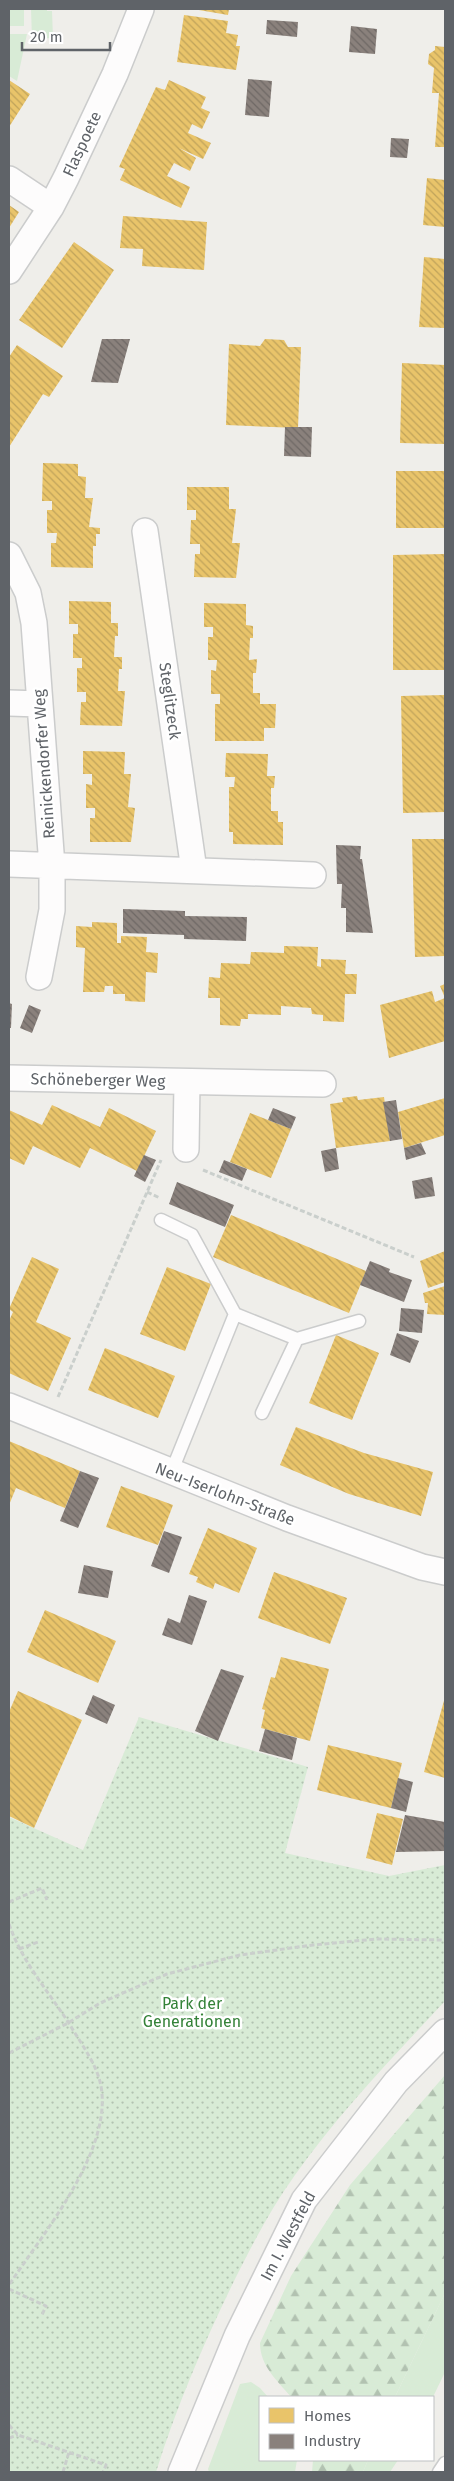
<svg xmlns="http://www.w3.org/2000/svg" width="454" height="2481" font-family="'Fira Sans',sans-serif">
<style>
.green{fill:#d8ebd6}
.forest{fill:url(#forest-firs)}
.park{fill:url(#park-dots)}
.homes{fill:url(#homes-back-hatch)}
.industry{fill:url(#industry-back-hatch)}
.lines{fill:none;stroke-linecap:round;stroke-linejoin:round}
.service-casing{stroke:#cbcccc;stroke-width:15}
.minor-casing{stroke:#cbcccc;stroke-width:28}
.path{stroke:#cacfcc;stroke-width:3;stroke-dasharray:5 2.5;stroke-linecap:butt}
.service{stroke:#fdfcfc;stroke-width:12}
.minor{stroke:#fdfcfc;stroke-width:25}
.labels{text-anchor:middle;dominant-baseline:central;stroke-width:5;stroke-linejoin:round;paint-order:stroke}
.street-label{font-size:16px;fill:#5f6368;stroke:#fff}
.park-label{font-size:16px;fill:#348238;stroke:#fff}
</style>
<defs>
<pattern id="forest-firs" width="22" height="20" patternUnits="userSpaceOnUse" patternTransform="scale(1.25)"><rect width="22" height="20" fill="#d8ebd6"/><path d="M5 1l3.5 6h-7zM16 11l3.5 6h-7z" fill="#b2c2b1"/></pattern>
<pattern id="park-dots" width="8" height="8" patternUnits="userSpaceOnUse" patternTransform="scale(1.25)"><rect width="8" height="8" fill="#d8ebd6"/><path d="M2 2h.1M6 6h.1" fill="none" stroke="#b2c2b1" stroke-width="1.8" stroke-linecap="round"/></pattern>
<pattern id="homes-back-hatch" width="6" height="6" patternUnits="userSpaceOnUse" patternTransform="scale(1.25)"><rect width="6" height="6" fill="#e9c46a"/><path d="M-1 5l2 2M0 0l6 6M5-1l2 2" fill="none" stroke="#c0a35b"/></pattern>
<pattern id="industry-back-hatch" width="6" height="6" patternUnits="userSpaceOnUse" patternTransform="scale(1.25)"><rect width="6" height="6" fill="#8a817c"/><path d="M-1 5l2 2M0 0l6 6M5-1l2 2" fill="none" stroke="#6e6865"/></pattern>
</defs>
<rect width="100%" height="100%" fill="#efeeea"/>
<path class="green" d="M9,9H24V26H9Z
M31,9H47V11H52L53,38L32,39Z
M9,34H27L17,81L9,76Z
M445,2293V2372L433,2397H395Z
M251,2382L260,2388L268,2397H260V2460H297L295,2472H209L208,2469L240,2384Z
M368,2460H398L390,2472H363Z"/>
<path class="forest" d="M445,2075V2293L395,2397H291C277,2380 260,2366 260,2343L291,2276L350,2185Z
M313,2460H368L363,2472H312Z"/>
<path class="park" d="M139,1717L308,1767L285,1853L389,1876L445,1865V2001C393,2057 339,2113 295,2175C272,2207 254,2241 236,2277C205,2340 177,2405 156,2472H9V1817L83,1850Z"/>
<path class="homes" d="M193,9H229L228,15Z
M184,15L228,21L226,33L238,35L236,46H240L236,70L177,62Z
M435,46L445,47V147H435L439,93H432L434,68L428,64L429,54L435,50Z
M9,80L30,94L9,127Z
M169,80L206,97L201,108L210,112L202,129L192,124L188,133L211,143L203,159L179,148L196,158L190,171L174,163L167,176L190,187L181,208L120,180L125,169L119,167L156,87L165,90Z
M427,178L445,180V227L423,225Z
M9,205L19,212L9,228Z
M123,216L207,222L204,270L142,266L143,249L120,248Z
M74,242L114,270L62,348L19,320Z
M424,257L445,259V328L419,327Z
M265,339L284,340L288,347H301L298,428L226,425L229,344L260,346Z
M17,345L63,376L49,397L43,394L9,447V357Z
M402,363L445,365V444L400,443Z
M43,463L78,464V476L86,477L85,498H93L89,527L100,528V534H96V546H93V568L51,567V543H56L57,533H47V510H52V501H42Z
M396,471H445V528H396Z
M187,487H229V509H236L232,543H240L236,578L194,577L195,554H200V544H190L191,520H196V510H187Z
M445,554V670H393V555Z
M69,601L111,602V623H118V636H115L114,657H122V669H119L118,691H125L122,726L80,725L81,702H86V692H77V668H82V658H73V634H78V624H69Z
M204,603L246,604V625L253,626V638H250L249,660L257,659L256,673H253V693H260V704H276L275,728H264V741H215V704H220V694H211V670L216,671L217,660H208V637H213V627H204Z
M445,695V812L403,813L401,696Z
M83,751L125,752L124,774H131L128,807L135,808L131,842H90V818H95V808H86V784L92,785V774H83Z
M226,753L268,754L267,776H275L274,788H271V811H278V822H283V845L233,844V832H229V787H234L235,777H225Z
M412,839H445V956L415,957Z
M92,922L117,923V943H121V936L147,937L146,952L158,953L157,973L146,972L145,1002L125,1001V994H113V986H105L104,992H83L85,948L76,947V926L92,927Z
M284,946L318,947L317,966L321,967V959L346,960L345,974H357L356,994H345L344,1022L323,1021V1015L312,1014L311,1008L281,1006V1015L248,1014V1019H241L240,1026L220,1025V998H208L209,977L220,978L221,963L250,964L251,952L284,953Z
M445,984V1041L389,1058L380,1005L432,991L435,1002L445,998L440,986Z
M357,1096L358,1100L384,1097L390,1141L336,1148L330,1104L343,1102L342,1098Z
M445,1098V1135L404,1148L398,1112Z
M52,1105L100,1127L109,1108L156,1131L137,1171L90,1148L80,1168L33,1146L24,1165L9,1158V1110L42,1125Z
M250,1113L291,1129L271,1178L230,1162Z
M231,1215L366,1271L349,1313L213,1257Z
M445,1251V1282L428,1288L420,1261Z
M32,1257L59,1269L36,1322L71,1338L48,1391L9,1373V1321L13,1312L9,1309Z
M167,1267L211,1284L185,1351L140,1334Z
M445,1286V1315L427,1314L428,1303H425L423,1293Z
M336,1335L379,1353L352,1420L309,1403Z
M105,1348L175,1376L158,1418L88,1390Z
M296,1427L364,1453L433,1472L421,1516L349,1494L280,1465Z
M9,1441L80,1471L65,1508L16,1488L9,1505Z
M121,1486L173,1505L158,1545L106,1527Z
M208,1528L257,1548L239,1593L215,1583L213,1589L196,1582L198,1577L189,1574Z
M274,1572L347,1598L330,1644L258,1618Z
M45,1610L116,1641L98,1683L27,1652Z
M281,1657L329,1669L310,1741L261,1728L265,1710L262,1709L271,1677L275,1678Z
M18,1691L82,1720L34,1828L9,1816V1712Z
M445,1697V1778L424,1772Z
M328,1745L402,1763L391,1808L317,1790Z
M377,1813L403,1819L392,1865L366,1858Z"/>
<path class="industry" d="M267,20L298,22L297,37L266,34Z
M351,26L377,29L375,54L349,52Z
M248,79L272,81L269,117L245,115Z
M391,138L409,139L407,158L390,157Z
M102,339H130L118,383L91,382Z
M285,427H312L311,457L284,456Z
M336,845L361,846L360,859H362L373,933L346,932V908H341L342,884H337Z
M123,909L185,911V916L247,917L246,941L184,939V935L123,933Z
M9,1003L12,1004L11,1028H9Z
M29,1005L41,1010L32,1033L20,1028Z
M396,1100L402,1139L390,1141L383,1102Z
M273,1108L296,1117L291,1129L268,1120Z
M421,1143L426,1154L406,1160L404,1148Z
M336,1148L339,1169L325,1172L321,1151Z
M144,1155L156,1160L145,1182L134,1176Z
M224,1160L247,1169L242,1181L219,1172Z
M432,1177L435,1196L415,1199L412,1181Z
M177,1182L234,1205L225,1227L169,1204Z
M370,1261L390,1269L389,1272L412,1280L404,1302L360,1285Z
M401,1308L424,1310L422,1333L399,1331Z
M397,1333L419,1341L410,1363L390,1355Z
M80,1471L99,1478L78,1528L60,1521Z
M164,1531L182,1537L169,1573L151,1566Z
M84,1565L113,1571L108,1598L78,1593Z
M189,1595L207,1601L192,1645L162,1635L168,1618L180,1623Z
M221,1669L244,1676L218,1741L195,1731Z
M93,1695L115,1705L107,1724L85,1714Z
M265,1729L297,1738L292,1760L259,1751Z
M398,1778L413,1782L406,1812L391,1808Z
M405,1815L445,1822V1851L396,1852Z"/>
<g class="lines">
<defs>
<path id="service" d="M161,1220L192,1235L235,1314L171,1473
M235,1314L297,1339L359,1321
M262,1413L297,1339
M439,2472L445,2463"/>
<path id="minor" d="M9,179L51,207
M9,271L51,207L66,178L115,74L141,9
M145,531L194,870
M9,555L28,593L34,623L52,866V910L39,977
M9,703L40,704
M9,864L313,875
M9,1078L323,1084
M186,1149L187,1082
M9,1406L287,1518L422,1567L445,1572
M181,2472L237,2336L304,2200L396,2082L445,2032"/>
</defs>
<use href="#service" class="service-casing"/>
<use href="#minor" class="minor-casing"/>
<path class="path" d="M203,1170L414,1257
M147,1192L160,1198
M58,1397L161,1160
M9,1902L42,1888L47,1900
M9,1924C22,1962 49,1992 70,2025C80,2042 93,2059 99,2078C119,2144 43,2233 9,2285
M19,1949L38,1942
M9,2053L68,2023L100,2003L167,1974L240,1955L313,1945L376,1939L445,1940
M9,2289L46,2306L42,2315
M9,2425L18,2435L106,2465L103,2472
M9,2438L18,2435
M63,2472L69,2452"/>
<use href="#service" class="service"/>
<use href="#minor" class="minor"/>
</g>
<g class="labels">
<g class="street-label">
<text transform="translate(82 144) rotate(-65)">Flaspoete</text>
<text transform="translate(170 701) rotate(82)">Steglitzeck</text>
<text transform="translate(44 764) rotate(-94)">Reinickendorfer Weg</text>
<text transform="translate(98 1080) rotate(1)">Schöneberger Weg</text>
<text transform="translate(225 1494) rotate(21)">Neu-Iserlohn-Straße</text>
<text transform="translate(288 2236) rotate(-62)">Im I. Westfeld</text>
</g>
<g class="park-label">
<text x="192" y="2003">Park der<tspan x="192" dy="18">Generationen</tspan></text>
</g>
</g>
<rect width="454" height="2481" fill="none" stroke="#5f6368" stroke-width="20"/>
<rect x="259" y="2396" width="175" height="65" fill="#ffffff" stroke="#bfc1c3"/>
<rect x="269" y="2408" width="25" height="15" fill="#e9c46a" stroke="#bfc1c3"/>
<text x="304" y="2421" font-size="15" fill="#5f6368">Homes</text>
<rect x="269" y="2434" width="25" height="15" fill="#8a817c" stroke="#bfc1c3"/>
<text x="304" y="2446" font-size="15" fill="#5f6368">Industry</text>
<path d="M22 42v8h88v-8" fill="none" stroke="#5f6368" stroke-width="2.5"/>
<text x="30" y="42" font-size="15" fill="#5f6368" stroke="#ffffff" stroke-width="4" paint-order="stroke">20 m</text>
</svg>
